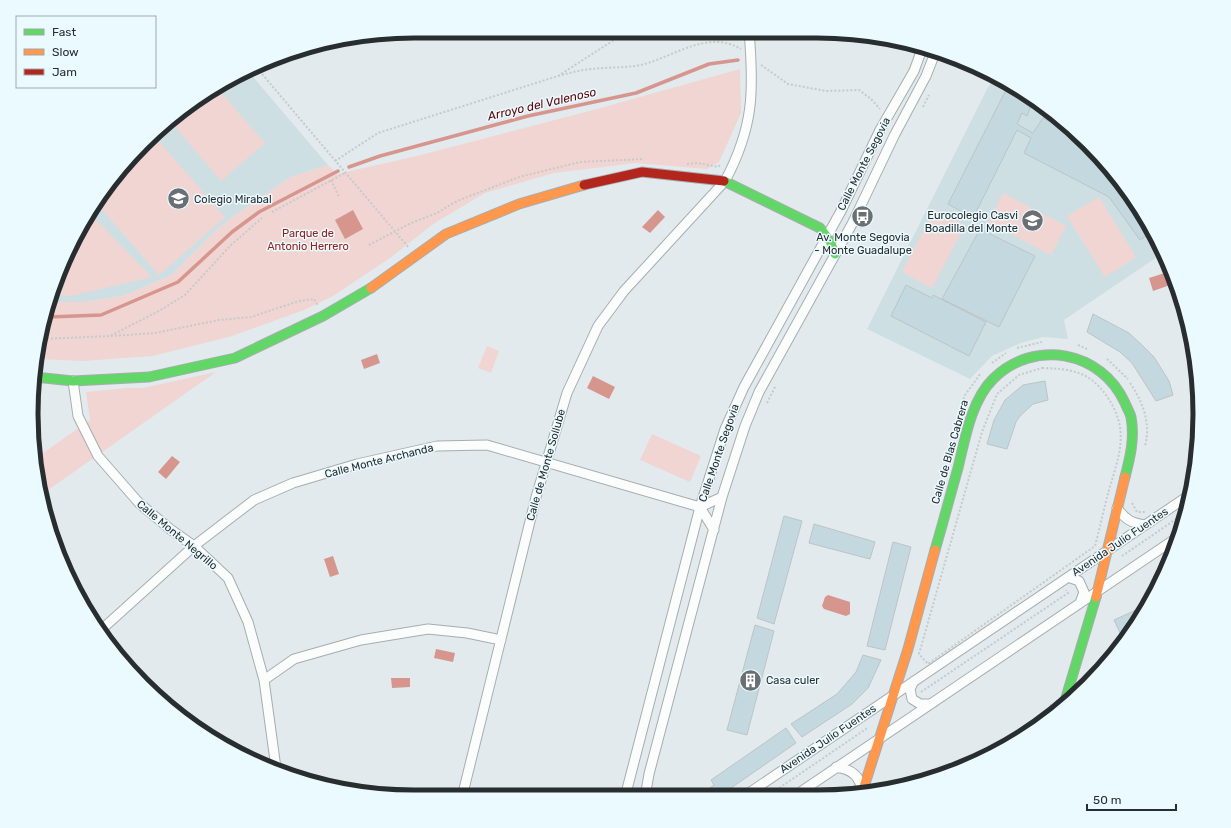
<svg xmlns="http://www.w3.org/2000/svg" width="1231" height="828" font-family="Rubik,sans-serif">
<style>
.built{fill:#cedfe3}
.green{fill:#f0d5d2}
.water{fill:#d6968e}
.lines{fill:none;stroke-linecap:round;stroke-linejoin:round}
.stream{stroke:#d6968e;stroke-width:3.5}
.building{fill:#c3d9df;stroke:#bdc4c5}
.street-casing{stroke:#a7adaf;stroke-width:11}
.fast-casing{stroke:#a7adaf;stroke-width:11}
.slow-casing{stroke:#a7adaf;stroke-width:11}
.jam-casing{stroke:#a7adaf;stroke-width:11}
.path{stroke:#c7caca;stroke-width:2;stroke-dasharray:2 2;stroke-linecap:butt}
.street{stroke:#fbfcfc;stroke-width:9}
.fast{stroke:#63d668;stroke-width:9}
.slow{stroke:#ff974d;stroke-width:9}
.jam{stroke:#b3261e;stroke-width:9}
.labels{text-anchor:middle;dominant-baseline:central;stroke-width:3;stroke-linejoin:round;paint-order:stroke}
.street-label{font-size:11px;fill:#282d2f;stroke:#ebfaff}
.poi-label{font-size:11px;fill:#282d2f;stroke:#ebfaff;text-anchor:start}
.park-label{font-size:11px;fill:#94201b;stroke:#ebfaff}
.water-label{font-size:12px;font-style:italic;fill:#5e0304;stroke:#ebfaff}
.rim{fill:none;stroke:#282d2f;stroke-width:5}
</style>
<rect width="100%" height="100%" fill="#e2eaed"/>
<path class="built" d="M249,72L328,165L291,177L231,218L214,232L172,275L123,296L84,302H52L60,268L110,181L201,96Z
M995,77L1088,143L1135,201L1163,253L1064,320L1068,339L1043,337L1021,343L992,356L970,379L867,329L987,89Z"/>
<path class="green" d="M740,69L741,113L719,162L707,169L635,163L554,173L485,193L433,224L390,258L333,296L304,310L229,337L152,356L83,361L39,359L52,302H84L123,296L172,275L214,232L231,218L291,177L328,165L337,174L417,156L597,109Z
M217,88L265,143L221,181L172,123L201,96Z
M156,138L225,217L159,275L97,204L110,181Z
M1003,193L1066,226L1051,255L988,222Z
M1099,197L1136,257L1105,277L1067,216Z
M935,209L965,225L932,288L902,272Z
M91,215L152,277L70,296L54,295L60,268Z
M487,346L499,351L491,373L478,368Z
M216,372L41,495L38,489L36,458L90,420L86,392L126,388H143Z
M652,434L701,456L690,482L640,460Z"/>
<path class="water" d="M353,210L363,229L345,239L335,220Z
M658,210L665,217L650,233L642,227Z
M1171,271L1176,283L1153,291L1149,278Z
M377,354L380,363L364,369L361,360Z
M593,376L615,387L609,399L587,388Z
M172,456L180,462L166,479L158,472Z
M333,556L339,574L330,577L324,559Z
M828,595L850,602V614L846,616L824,609L822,606L825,597Z
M436,649L455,653L453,662L434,658Z
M391,678H410V687L392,688Z"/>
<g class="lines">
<path class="stream" d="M349,167L380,156L528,116L636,93L709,64L738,60
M49,317L101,315L178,282L232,232L259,212L338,171"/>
</g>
<path class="building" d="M1008,86L1032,103L1027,116L1022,113L1017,124L1033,133L1043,118L1088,143L1135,201L1152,232L1140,240L1109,197L1024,153L1031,138L1017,130L973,218L948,204Z
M980,229L1035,256L999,327L942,299Z
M906,285L932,298L933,295L986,322L969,356L891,316Z
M1093,314L1129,333L1143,346L1154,357L1169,381L1173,395L1156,401L1132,363L1120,352L1087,332Z
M1045,381L1048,400L1033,404L1020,416L1016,422L1007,449L987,444L994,420L1005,400L1023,385Z
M784,516L802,521L774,624L757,618Z
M814,524L875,542L870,559L809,543Z
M893,542L911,547L885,650L867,646Z
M1147,605L1136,627L1128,636L1126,633L1121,635L1114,620Z
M755,625L774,631L747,735L727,730Z
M863,655L881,660L868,688L852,704L802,737L791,724L837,694L856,672Z
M786,728L796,743L718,797L707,790L714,785L711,780Z"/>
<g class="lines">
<defs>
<path id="street" d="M73,381L78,416L98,456L139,503L170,529L194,546L228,578L248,622L264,680L276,768
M700,507L714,530
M1117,508C1125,519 1131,523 1145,525
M1068,577L1079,581L1084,592L1080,603
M101,630L194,546L254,500L293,483L357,464L437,446L487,445L700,507L722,497
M264,680L294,659L361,640L428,629L467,633L501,640
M914,681L910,689L912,699L920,704H929
M836,767C851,769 862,776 861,793
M462,797L536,497L567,393L598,326L624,291L725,181C754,127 754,90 749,31
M625,797L700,507L725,429L744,387L841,211L880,130L914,71L922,49
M645,797L649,774L722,497L745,426L759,392L852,224L894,136L926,76L935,53
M743,797L1191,494
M793,797L1178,537"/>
<path id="fast" d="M724,181L820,228L830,241L835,254
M35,377L73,381L149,377L235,358L323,316L371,288
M935,550C943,523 950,496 958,468C965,439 971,401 993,379C1034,338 1102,351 1125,403C1127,408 1130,413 1131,417C1135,438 1130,458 1125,477
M1064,704L1096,597"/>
<path id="slow" d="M371,288L446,234L519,204L584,185
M1096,597L1125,477
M862,793L908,649L935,550"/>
<path id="jam" d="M584,185L642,172L724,181"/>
</defs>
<use href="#street" class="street-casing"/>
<use href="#fast" class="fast-casing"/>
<use href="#slow" class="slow-casing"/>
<use href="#jam" class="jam-casing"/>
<path class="path" d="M761,65L788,84L826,91L859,90L871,99L880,109
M257,68L409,248
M558,76C569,73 580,70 592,69C608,67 625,68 641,65C674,57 707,29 741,49
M923,107L929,95
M335,161L378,133L558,76L628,31
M687,164L698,163L718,167L721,164
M331,180L339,197
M272,212L345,173
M369,245L411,223L437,213L457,201L519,177L580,162L644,159
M111,336L155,333L219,320L251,317L299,301L314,299L318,306
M43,339L110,336L159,311L185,295L230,246L262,218
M1078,345L1087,349
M1017,348L1042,342
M1107,359L1128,379
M992,363L1006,353
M1042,368C1069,369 1088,370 1106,395C1130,429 1120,453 1109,490C1104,508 1100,527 1095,546L928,664L919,654L982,432L997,394L1019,375Z
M1130,383C1143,402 1151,423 1145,446
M767,403L776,385
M962,403L965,395L981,373
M1132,503L1137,512H1146
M1122,556L1185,513
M1083,689L1086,676
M921,692L1068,593L1066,590
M1047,718L1051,704
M766,797L866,729L864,727"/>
<use href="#street" class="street"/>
<use href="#fast" class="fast"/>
<use href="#slow" class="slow"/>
<use href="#jam" class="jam"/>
</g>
<defs>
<symbol id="university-disc" viewBox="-11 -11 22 22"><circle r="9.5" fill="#696f72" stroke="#ebfaff"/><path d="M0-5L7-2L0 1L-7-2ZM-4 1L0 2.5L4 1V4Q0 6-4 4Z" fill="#fff"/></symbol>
<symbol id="bus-disc" viewBox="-11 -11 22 22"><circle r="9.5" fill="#696f72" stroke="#ebfaff"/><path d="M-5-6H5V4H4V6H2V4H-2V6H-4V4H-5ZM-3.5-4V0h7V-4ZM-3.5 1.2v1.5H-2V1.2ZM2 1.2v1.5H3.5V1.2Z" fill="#fff"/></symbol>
<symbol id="school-disc" viewBox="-11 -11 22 22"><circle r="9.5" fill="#696f72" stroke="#ebfaff"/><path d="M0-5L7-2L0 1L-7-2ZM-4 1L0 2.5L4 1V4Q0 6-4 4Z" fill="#fff"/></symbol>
<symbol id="building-disc" viewBox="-11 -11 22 22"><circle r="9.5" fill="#696f72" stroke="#ebfaff"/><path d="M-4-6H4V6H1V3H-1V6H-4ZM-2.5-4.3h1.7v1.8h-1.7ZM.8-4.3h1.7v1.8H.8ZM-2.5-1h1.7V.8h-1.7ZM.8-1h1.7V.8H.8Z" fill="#fff"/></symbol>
</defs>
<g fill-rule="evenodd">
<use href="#university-disc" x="166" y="186" width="25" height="25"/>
<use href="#bus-disc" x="850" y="204" width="25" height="25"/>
<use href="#school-disc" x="1020" y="208" width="25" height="25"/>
<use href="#building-disc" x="738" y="668" width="25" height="25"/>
</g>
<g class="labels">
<g class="street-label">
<text transform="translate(864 164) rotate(-63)">Calle Monte Segovia</text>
<text transform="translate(950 452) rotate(-74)">Calle de Blas Cabrera</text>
<text transform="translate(719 453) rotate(-71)">Calle Monte Segovia</text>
<text transform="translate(379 461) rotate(-14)">Calle Monte Archanda</text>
<text transform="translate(546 465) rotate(-74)">Calle de Monte Sollube</text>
<text transform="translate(177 535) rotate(40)">Calle Monte Negrillo</text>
<text transform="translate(1120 542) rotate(-34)">Avenida Julio Fuentes</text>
<text transform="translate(828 739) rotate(-34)">Avenida Julio Fuentes</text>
</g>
<g class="poi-label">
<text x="194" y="199">Colegio Mirabal</text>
<text x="1018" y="215" text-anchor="end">Eurocolegio Casvi<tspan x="1018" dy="13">Boadilla del Monte</tspan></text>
<text x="863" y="237" text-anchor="middle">Av. Monte Segovia<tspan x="863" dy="13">- Monte Guadalupe</tspan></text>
<text x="766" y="680">Casa culer</text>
</g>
<g class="park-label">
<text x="308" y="233">Parque de<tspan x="308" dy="13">Antonio Herrero</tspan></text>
</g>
<g class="water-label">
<text transform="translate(542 104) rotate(-13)">Arroyo del Valenoso</text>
</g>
</g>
<path d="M0 0H1231V828H0ZM414 38H817A376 376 0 0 1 1193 414V414A376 376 0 0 1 817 790H414A376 376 0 0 1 38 414V414A376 376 0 0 1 414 38Z" fill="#ebfaff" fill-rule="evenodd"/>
<path class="rim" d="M414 38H817A376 376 0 0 1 1193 414V414A376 376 0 0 1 817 790H414A376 376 0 0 1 38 414V414A376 376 0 0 1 414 38Z"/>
<rect x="16" y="16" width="140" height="72" fill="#ebfaff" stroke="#9da8ac"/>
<rect x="24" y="29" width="20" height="6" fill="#63d668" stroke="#9da8ac"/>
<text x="52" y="36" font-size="12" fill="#282d2f">Fast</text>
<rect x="24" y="49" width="20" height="6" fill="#ff974d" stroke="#9da8ac"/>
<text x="52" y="56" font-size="12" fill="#282d2f">Slow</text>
<rect x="24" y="69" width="20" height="6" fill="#b3261e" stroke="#9da8ac"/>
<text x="52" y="76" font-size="12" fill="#282d2f">Jam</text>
<path d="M1087 804v6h89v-6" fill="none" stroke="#282d2f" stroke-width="2"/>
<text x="1093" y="804" font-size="12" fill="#282d2f" stroke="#ebfaff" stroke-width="3" paint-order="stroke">50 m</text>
</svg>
